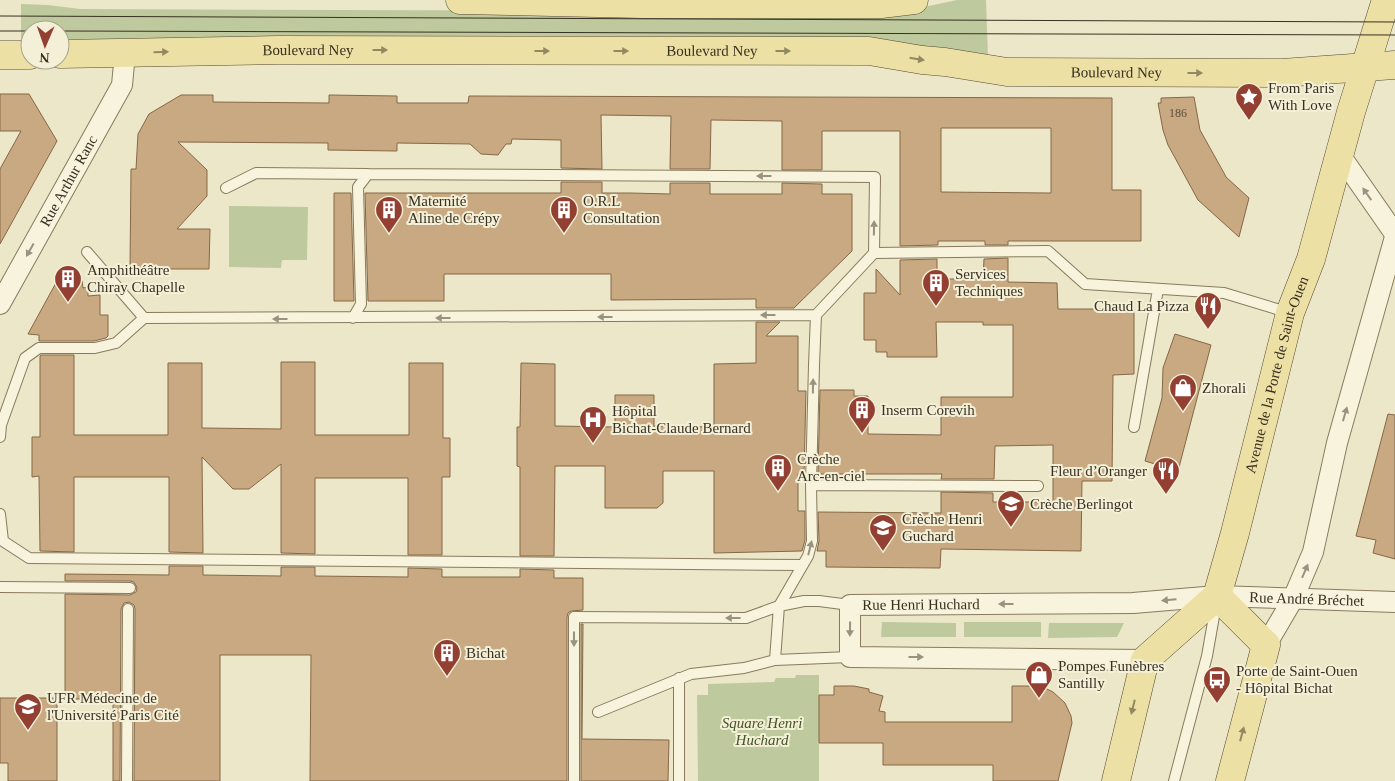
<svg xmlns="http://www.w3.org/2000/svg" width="1395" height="781" font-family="Georgia,serif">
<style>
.green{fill:#beca9d}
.building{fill:#c8a981;stroke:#856846;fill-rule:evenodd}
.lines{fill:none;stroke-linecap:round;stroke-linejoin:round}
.lane-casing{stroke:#887a5f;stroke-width:12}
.street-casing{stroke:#887a5f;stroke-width:22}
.primary-casing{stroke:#564832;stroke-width:29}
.lane{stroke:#f7f3dc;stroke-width:10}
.street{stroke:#f7f3dc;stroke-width:20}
.primary{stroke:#ece0a4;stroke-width:28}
.tram{stroke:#393021;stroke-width:1}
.oneway{fill:#928862}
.oneway2{fill:#98927e}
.labels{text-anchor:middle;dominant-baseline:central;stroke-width:4;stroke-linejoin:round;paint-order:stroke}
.number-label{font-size:12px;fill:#5d4e39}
.street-label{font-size:15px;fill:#393021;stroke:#f4f0d8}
.poi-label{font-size:15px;fill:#393021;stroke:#f4f0d8;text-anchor:start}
.park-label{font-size:15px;font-style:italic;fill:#435429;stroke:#f4f0d8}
</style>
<rect width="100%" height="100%" fill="#ece7c9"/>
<path class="green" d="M957,0H986L988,57L921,46L871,40L70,39L60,40V30H30V42L21,43V4L48,5L80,9L877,12L924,7Z
M229,206L308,207L307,260H282L281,268L229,267Z
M882,622L956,623V637H881Z
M964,622H1041V637H964Z
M1049,623H1124L1117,637L1048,638Z
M796,675H819V781H698L697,695H708V684L774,682L776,678H795Z"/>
<path class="building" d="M0,94H29L57,141L0,244V169L21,131H0Z
M181,95H213V102L329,103V95L397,96V103H468L469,96L1112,98V190H1141V241H1008V245H985V241H938V245L900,246V131H822V170H782V121L711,120L710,169H670L671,116L601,115L602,169L561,168V140L512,139L511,144H506L498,155L481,154L470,144L397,143V151L328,150V143L178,142L207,170V196L177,229H210L209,269H130L131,169H136L138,134L149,114ZM941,128H1051V193L941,192Z
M1194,97L1200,130L1224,173L1226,177L1249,198L1239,237L1198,200L1168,145L1163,130L1158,103H1161V98Z
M561,182H602V193H630L670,194V183H710V194H782V183L822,184V194H852V251L794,308H756V299L611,300V274H444V301H368L365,193H561Z
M334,193H351L354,301H334Z
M1008,258V282L1057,283L1058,309H1134V374L1113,375L1112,481H1082L1081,551L941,549L940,568L826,567V551H817L819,541L818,512L941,513V492L993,493V502H1053V445L995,446L994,479H941L942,474H818L820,390H854V396H868V434L941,435V397H1013V325H983V322H936L937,357H887V352H876V340H864V293H876V269L900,295V260L937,259V279H983L984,259Z
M57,281H82L83,288L88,287V296L100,295V315H108V336L106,338L94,341H39V335L28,334Z
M756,322H780L766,336H798V391H806L804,474H798V511H805V540L802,551L714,553V471H663V503L657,508H605V466H555L554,556H520V467L517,466V427H520L521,363L555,364V426L615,427V395H654V426L714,427V364L756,363Z
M1175,334L1211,345L1178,471L1145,461L1162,398L1163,368Z
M41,355H74V435H168V363H202V428L281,429V362H315V435H409V363H443V438H450V477H442V555H408V478H315V554L281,553V464L249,489H233L202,457L203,553L169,552V477H74V552L40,551L39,476L32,477V437H40V356Z
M1388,414L1395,415V559L1373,553L1376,540L1356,536Z
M169,566H203V575L281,576V567H315V576L408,577V568L442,569V577H520V569L554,570V578H583V610L571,611L568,613L567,617V781H310L311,655H220V781H134L135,609L134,605L129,602L124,603L121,609L120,781H113V699H65V594L130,595L136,592L137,588L134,582L130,581H65V574L169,575Z
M581,624H583L582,739L669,740L668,781H581Z
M834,686H854L869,689V692L883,696L879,711L885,712V722H1012V686H1036L1045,688L1053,692L1065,703L1071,716L1072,723L1058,781H993V765H883V743H819V695H834Z
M0,698H57V781H8V763H0Z"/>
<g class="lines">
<defs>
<path id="lane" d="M226,188L256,173L368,174
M87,252L144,318L816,315
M874,253L1048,251L1085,284L1224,293L1290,313
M353,318L361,304L358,187L368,174L875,177L874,253L816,315L814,365L811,485L812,541L808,556L779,606L775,660
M1134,427L1158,289
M0,437L1,425L25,358L39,348H95L116,343L144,318
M811,485L1038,486
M0,514L3,541L29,558L802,565
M0,587L130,588
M598,712L691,674L744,668L775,660L850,657
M127,781L128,609
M574,781V617L746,618L779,606L804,601H819L850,605
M679,781V678
M1174,781L1207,656L1216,605"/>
<g id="street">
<path d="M1340,155L1395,234"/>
<path id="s1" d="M0,304L122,85L125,53"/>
<path d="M1266,645L1293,599L1313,552L1337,443L1395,237"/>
<path id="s2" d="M1145,660L850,657V605L1133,603L1217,596L1395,602"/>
</g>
<g id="primary">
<path d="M460,0L642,4H881L914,0"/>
<path id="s3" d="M60,54L278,50L869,51L922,60L945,62L1007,72L1282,73L1395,65"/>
<path d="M0,55H30"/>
<path d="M1217,596L1266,645L1230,781"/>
<path id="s4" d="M1116,781L1145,660L1217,596L1235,533L1290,313L1311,259L1351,112L1386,0"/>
</g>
</defs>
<use href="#lane" class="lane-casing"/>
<use href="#street" class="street-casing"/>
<use href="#primary" class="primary-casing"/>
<use href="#lane" class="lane"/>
<use href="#street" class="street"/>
<use href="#primary" class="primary"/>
<path class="tram" d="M0,16L1395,22
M0,31H30
M60,31L1395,35"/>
</g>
<defs><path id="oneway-solid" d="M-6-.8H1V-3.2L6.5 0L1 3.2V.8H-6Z" transform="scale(1.25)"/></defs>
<g class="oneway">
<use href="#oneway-solid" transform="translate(380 50)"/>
<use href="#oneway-solid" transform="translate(542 51)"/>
<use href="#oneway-solid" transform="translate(621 51)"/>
<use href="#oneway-solid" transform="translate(783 51)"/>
<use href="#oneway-solid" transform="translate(161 52) rotate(-1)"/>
<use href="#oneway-solid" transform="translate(917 59) rotate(9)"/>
<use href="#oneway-solid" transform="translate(1195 73)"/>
<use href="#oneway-solid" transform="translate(1133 707) rotate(104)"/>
<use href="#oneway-solid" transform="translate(1242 734) rotate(-75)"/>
</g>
<g class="oneway2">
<use href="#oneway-solid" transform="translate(764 176) rotate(-180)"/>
<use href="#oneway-solid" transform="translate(1367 194) rotate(-125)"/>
<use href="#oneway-solid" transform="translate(874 228) rotate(-89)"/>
<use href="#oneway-solid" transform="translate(30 250) rotate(119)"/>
<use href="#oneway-solid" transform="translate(768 315) rotate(180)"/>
<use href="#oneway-solid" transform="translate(605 317) rotate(180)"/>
<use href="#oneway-solid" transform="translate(443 318) rotate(180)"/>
<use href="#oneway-solid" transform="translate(280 319) rotate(180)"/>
<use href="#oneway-solid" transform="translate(813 386) rotate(-89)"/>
<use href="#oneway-solid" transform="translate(1345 414) rotate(-74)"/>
<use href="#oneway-solid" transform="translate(810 548) rotate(-76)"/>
<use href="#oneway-solid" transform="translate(1305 571) rotate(-67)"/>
<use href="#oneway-solid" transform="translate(1169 600) rotate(175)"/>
<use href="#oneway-solid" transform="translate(1006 604) rotate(180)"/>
<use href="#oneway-solid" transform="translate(733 618) rotate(-180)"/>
<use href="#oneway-solid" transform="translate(850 629) rotate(91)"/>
<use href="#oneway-solid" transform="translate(574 639) rotate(90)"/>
<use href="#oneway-solid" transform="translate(916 657)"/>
</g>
<defs>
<symbol id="sight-pin" viewBox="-11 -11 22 30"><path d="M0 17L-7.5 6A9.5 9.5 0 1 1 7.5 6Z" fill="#934032" stroke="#f4f0d8"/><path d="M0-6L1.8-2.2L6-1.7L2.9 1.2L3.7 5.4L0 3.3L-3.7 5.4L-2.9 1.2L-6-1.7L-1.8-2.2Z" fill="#fff"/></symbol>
<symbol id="building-pin" viewBox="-11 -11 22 30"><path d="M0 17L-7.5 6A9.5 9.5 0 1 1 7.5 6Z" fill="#934032" stroke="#f4f0d8"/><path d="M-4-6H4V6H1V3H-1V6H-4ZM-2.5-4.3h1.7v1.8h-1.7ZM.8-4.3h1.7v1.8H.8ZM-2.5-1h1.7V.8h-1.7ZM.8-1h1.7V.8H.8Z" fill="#fff"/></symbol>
<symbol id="restaurant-pin" viewBox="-11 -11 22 30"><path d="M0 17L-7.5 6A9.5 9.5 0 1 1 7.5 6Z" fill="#934032" stroke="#f4f0d8"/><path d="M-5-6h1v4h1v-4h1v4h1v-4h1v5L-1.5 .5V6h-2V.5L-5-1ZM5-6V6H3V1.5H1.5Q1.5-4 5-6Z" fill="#fff"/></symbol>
<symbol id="shop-pin" viewBox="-11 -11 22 30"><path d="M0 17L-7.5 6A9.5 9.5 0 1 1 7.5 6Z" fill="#934032" stroke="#f4f0d8"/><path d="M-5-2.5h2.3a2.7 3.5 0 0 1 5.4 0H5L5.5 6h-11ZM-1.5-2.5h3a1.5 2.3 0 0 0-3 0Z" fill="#fff"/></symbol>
<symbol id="hospital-pin" viewBox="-11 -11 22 30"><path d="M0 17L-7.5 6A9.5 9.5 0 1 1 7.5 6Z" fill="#934032" stroke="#f4f0d8"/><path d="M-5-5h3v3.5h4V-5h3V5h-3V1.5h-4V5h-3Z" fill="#fff"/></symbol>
<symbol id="school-pin" viewBox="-11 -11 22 30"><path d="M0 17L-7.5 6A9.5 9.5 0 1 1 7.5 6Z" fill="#934032" stroke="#f4f0d8"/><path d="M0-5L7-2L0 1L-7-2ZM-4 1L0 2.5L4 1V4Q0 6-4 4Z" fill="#fff"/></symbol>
<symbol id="bus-pin" viewBox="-11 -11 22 30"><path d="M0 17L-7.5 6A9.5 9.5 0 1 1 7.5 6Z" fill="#934032" stroke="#f4f0d8"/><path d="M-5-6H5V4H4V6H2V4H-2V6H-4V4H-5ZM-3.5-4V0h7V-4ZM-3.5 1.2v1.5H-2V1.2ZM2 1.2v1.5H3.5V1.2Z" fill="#fff"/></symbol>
<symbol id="university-pin" viewBox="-11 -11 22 30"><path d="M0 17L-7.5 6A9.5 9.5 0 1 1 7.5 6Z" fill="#934032" stroke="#f4f0d8"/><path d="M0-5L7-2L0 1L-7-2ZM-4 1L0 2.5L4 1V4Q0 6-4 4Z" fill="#fff"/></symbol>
</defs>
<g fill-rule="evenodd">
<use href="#sight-pin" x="1233" y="81" width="32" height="43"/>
<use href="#building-pin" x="373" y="194" width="32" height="43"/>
<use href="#building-pin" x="548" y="194" width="32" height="43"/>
<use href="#building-pin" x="52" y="263" width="32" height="43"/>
<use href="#building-pin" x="920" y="267" width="32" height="43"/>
<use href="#restaurant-pin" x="1192" y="290" width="32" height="43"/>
<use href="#shop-pin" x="1167" y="372" width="32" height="43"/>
<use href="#building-pin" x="846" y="394" width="32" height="43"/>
<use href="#hospital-pin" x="577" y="404" width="32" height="43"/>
<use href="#building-pin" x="762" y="452" width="32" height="43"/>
<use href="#restaurant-pin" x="1150" y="455" width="32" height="43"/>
<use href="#school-pin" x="995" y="488" width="32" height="43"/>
<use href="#school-pin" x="867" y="512" width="32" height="43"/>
<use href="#building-pin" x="431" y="637" width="32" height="43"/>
<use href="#shop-pin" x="1023" y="659" width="32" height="43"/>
<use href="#bus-pin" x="1201" y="664" width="32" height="43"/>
<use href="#university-pin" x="12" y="691" width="32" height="43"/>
</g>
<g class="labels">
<g class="number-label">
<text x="1178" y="113">186</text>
</g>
<g class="street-label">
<text stroke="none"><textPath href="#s3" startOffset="248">Boulevard Ney</textPath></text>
<text stroke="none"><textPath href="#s3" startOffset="652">Boulevard Ney</textPath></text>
<text stroke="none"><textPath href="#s3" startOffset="1058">Boulevard Ney</textPath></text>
<text stroke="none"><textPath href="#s1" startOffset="141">Rue Arthur Ranc</textPath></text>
<text stroke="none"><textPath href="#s4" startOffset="450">Avenue de la Porte de Saint-Ouen</textPath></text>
<text stroke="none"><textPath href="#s2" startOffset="804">Rue André Bréchet</textPath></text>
<text stroke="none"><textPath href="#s2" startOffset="418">Rue Henri Huchard</textPath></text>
</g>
<g class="poi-label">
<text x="1268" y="88">From Paris<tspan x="1268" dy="17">With Love</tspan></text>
<text x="408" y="201">Maternité<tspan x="408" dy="17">Aline de Crépy</tspan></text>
<text x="583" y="201">O.R.L<tspan x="583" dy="17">Consultation</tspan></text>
<text x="87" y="270">Amphithéâtre<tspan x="87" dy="17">Chiray Chapelle</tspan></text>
<text x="955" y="274">Services<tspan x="955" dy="17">Techniques</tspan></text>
<text x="1189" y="306" text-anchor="end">Chaud La Pizza</text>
<text x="1202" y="388">Zhorali</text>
<text x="881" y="410">Inserm Corevih</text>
<text x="612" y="411">Hôpital<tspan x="612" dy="17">Bichat-Claude Bernard</tspan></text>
<text x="797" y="459">Crèche<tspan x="797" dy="17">Arc-en-ciel</tspan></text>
<text x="1147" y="471" text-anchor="end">Fleur d’Oranger</text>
<text x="1030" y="504">Crèche Berlingot</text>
<text x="902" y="519">Crèche Henri<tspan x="902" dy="17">Guchard</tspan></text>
<text x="466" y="653">Bichat</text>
<text x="1058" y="666">Pompes Funèbres<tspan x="1058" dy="17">Santilly</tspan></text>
<text x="1236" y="671">Porte de Saint-Ouen<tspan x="1236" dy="17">- Hôpital Bichat</tspan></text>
<text x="47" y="698">UFR Médecine de<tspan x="47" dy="17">l'Université Paris Cité</tspan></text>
</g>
<g class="park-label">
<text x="762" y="723">Square Henri<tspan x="762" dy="17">Huchard</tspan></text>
</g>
</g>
<g transform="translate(45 45) rotate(182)"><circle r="24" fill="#f4f0d8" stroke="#a9a38f"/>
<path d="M0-4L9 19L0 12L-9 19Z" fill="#934032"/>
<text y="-8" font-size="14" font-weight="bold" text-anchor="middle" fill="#393021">N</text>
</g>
</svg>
